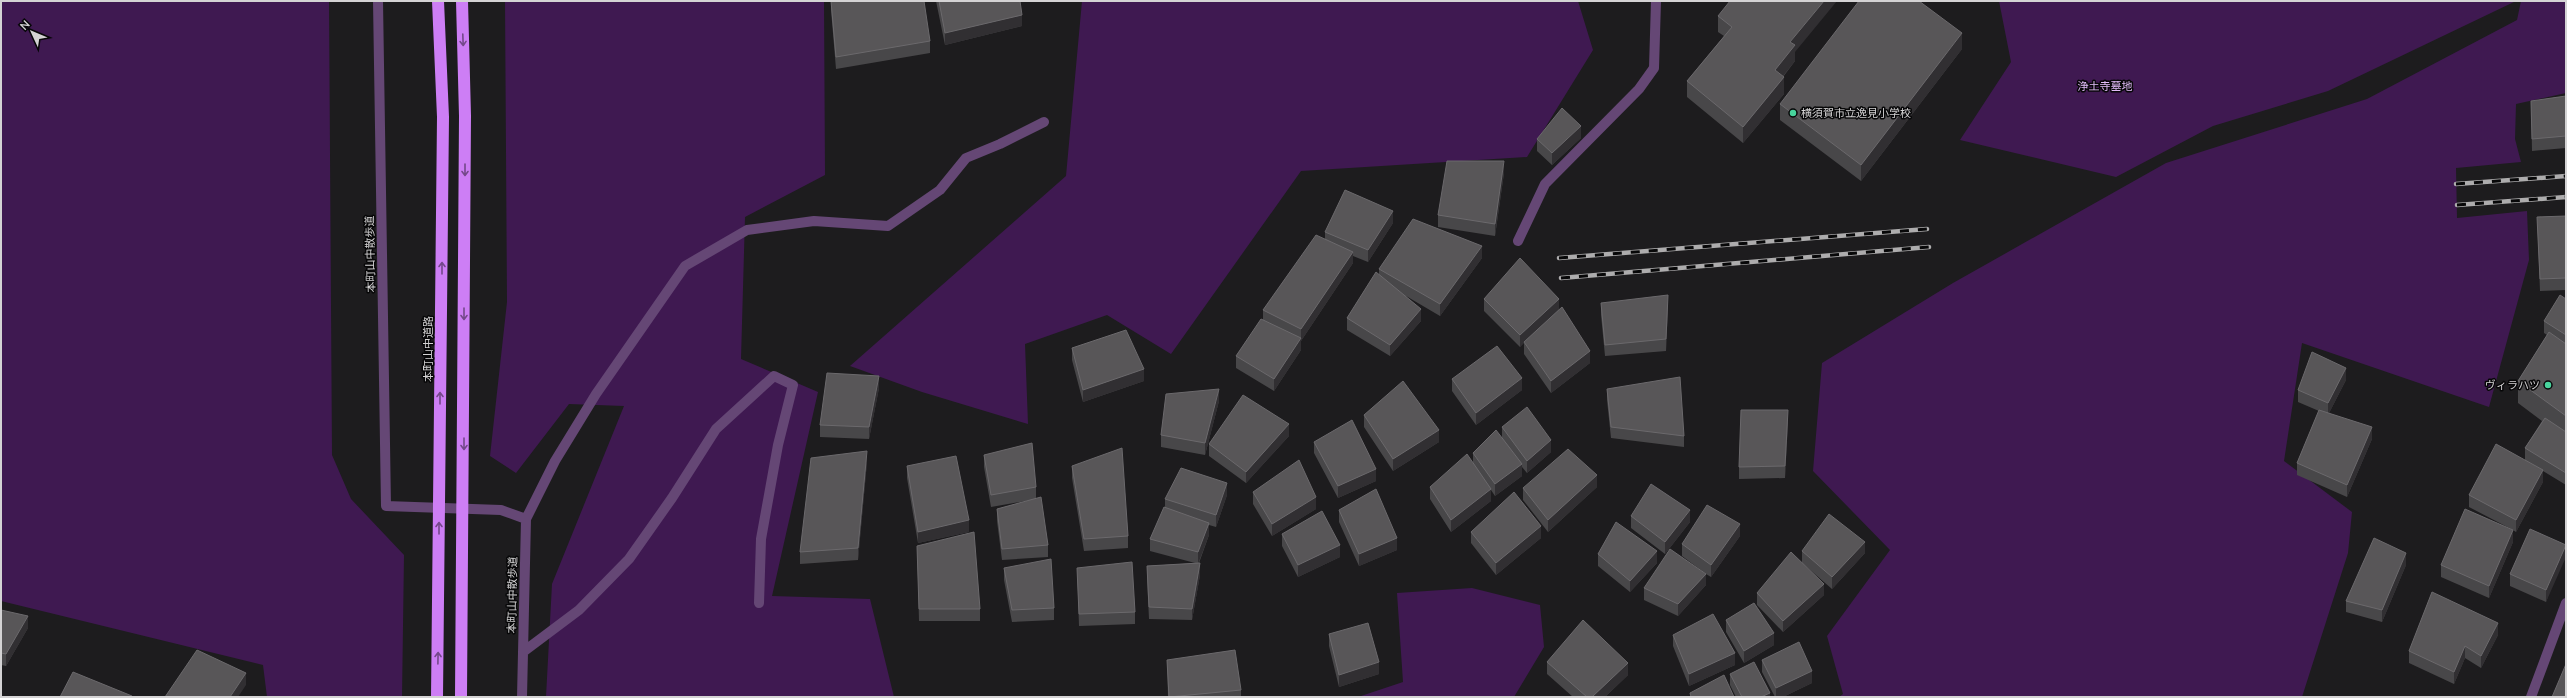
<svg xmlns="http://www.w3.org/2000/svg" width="2567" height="698" font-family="Mulish,'Noto Sans JP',sans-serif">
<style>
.green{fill:#3f1951}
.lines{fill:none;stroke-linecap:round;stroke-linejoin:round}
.minor{stroke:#654775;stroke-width:10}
.highway{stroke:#cd7ef5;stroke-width:12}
.rail-casing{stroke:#adacad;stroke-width:4.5}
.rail{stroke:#070708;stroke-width:3;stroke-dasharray:9;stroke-linecap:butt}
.wall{fill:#484749}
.shaded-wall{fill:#312f32}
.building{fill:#585658;stroke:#6b696c}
.oneway{stroke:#74488a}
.poi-dot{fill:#48d49d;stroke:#070708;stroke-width:1.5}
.labels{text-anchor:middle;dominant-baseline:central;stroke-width:3;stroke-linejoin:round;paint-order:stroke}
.park-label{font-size:11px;fill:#e2bcf8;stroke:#070708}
.poi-label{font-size:11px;fill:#d4d3d4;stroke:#070708;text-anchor:start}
.street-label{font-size:11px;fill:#d4d3d4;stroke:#070708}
</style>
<rect width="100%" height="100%" fill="#1d1c1e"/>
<path class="green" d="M1,1H329L332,455L351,499L404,555L402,697H267L263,665L1,601Z
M505,1H824L825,175L745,217L741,359L818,392L772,596L870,599L894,697H546L552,584L624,406L569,404L516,473L490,456L507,302Z
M1082,1H1578L1593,50L1527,157L1301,171L1171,354L1107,315L1025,344L1028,424L922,392L850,366L1066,176Z
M1999,1H2516L2328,91L2213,126L2116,177L1960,140L2011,62Z
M2521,1H2566V93L2516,104L2515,139L2521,162L2456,168L2457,218L2527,211L2529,260L2489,407L2302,343L2284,461L2352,512L2348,553L2302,697H1839L1843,694L1827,636L1890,550L1813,471L1822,363L1953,283L2166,163L2367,99L2517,20Z
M1472,588L1540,605L1544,647L1514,697H1358L1403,682L1397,593Z"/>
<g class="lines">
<path class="minor" d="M378,1L386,506L501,510L526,519L522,697
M1518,241L1545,184L1639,89L1654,68L1656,1
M526,519L555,461L596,394L685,266L747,230L814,221L888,226L940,190L966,158L1000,144L1044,122
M523,652L579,610L629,559L672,498L716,429L774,376L793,385L778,445L761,539L759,603
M2531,697L2566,603"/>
<path class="highway" d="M437,697L443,117L438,1
M461,697L465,116L462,1"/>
<defs>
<path id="rail" d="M2456,184L2566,176
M2457,205L2566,197
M1559,258L1927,229
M1561,278L1929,247"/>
</defs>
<use href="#rail" class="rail-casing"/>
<use href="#rail" class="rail"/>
</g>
<path class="wall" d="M831,1L930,41V53L836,69L831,10Z
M936,1H1020L1022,26L945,45Z
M1718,16L1795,52V61L1783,77L1784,94L1743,143L1687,97V81L1724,36L1718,32Z
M1962,49L1861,181L1780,120V104Z
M2566,96V148L2532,151L2531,101Z
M1581,138L1552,165L1537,151V139Z
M1504,173L1495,236L1438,227V215Z
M2566,216V290L2540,291L2537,217Z
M1393,223L1368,262L1353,256V263L1301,341V350L1274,391L1236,368V356L1263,320V310L1325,239V232Z
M1482,258L1440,316L1406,296L1421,321L1390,356L1347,330V318L1379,275V269Z
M1484,299L1559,310L1590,363L1551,393L1524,354V342L1520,347L1484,311Z
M2566,299V485L2543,471V482L2516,532L2513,530V542L2489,598L2441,577V565L2513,530L2469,507V495L2525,460V448L2542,421L2518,403V381L2547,335L2544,333V321Z
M1601,303L1668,306L1666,351L1605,356L1601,315Z
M1072,348L1144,381L1083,402L1072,360Z
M1452,379L1522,390L1476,425L1452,391Z
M2346,380L2329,413L2372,439L2347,497L2297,475V463L2319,411L2298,402V390Z
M879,388L869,439L820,437V425Z
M1607,389L1684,436V447L1611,438L1607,400Z
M1219,401L1205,455L1161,447V435Z
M1364,415L1439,442L1393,471L1364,427Z
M1788,422L1785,478L1739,479V467Z
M1502,427L1551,452L1527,473L1522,467V476L1495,496L1491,490V501L1451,532L1430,499V487L1473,463V453L1502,437Z
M1289,436L1246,483L1209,456V444Z
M1314,442L1376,481L1338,498L1314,453Z
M984,455L1036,487V498L1048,545V557L1002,560L997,521V509L1031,500L991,507L984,467Z
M867,462L858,560L800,564V552Z
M907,466L969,532L918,543L907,478Z
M1072,466L1128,536V548L1084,551L1072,478Z
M1597,487L1548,532L1523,500V488Z
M1253,492L1316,509L1272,536L1253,504Z
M1227,495L1216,527L1209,525V535L1199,563L1200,575L1192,620L1149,619L1147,578V566L1195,563L1150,551V539L1165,508V499Z
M1339,510L1397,550L1359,566L1339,522Z
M1631,516L1690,522L1665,554L1631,528Z
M1471,532L1541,538L1496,575L1471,543Z
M1282,534L1340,557L1298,577L1282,546Z
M1740,536L1711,577L1706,574V585L1678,616L1644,600V588L1706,574L1682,556V544Z
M2566,545L2546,602L2510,586V574Z
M917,546L980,609V621H919Z
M1802,551L1865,553L1832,589L1802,563Z
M1598,554L1657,563L1630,592L1598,566Z
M2406,565L2382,622L2346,612V601Z
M1004,568L1054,608V620L1012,622L1004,580Z
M1077,568L1135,612V624L1079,626Z
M1757,593L1824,595L1783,632L1757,605Z
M1,610L28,628L6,666L1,665Z
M1726,620L1774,645L1744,663L1726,632Z
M1329,634L1379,674L1339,687L1329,646Z
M1673,635L1735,665L1689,686L1673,646Z
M2498,635L2481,668L2465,658L2454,684L2409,663V651Z
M1167,660L1241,690V697H1168Z
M1762,660L1812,683L1783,697H1775L1762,672Z
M1547,662L1628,675L1605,697H1573L1547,674Z
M1730,674L1770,697H1736L1730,685Z"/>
<path class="shaded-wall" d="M1824,1H1837L1795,52V61L1775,86V70L1790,42Z
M1022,15V26L945,45V33Z
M1962,33V49L1861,181V165Z
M1784,77V94L1743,143V127Z
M1581,126V138L1552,165V153Z
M1504,161V173L1495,236V224Z
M1393,211V223L1368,262V250Z
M1482,246V258L1440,316V304Z
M1353,252V263L1301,341V329Z
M1668,295V306L1666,351V339Z
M1559,299V311L1520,347V335Z
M1421,309V321L1390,356V345Z
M1301,338V350L1274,391V379Z
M1590,351V363L1551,393V381Z
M2346,368V380L2328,415V403Z
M1144,369V381L1083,402V390Z
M879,376V388L869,439V427Z
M1522,378V390L1476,425V413Z
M1219,389V401L1205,455V443Z
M1788,410V422L1785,478V466Z
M1289,424V436L1246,483V472Z
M2372,427V439L2347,497V485Z
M1439,430V442L1393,471V459Z
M1551,440V452L1527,473V461Z
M867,451V462L858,560V548Z
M1522,464V476L1495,496V484Z
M1376,469V481L1338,498V486Z
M2543,470V482L2516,532V520Z
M1597,475V487L1548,532V520Z
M1227,483V495L1216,527V515Z
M1491,489V501L1451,532V520Z
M1316,497V509L1272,536V524Z
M1690,510V522L1665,554V542Z
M969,520V532L918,543V532Z
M1209,523V535L1198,564V552Z
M1740,524V536L1711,577V565Z
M1541,526V538L1496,575V563Z
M2513,530V542L2489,598V586Z
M1397,538V550L1359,566V554Z
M1865,542V553L1832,589V577Z
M1340,545V557L1298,577V565Z
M2566,545V557L2546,602V590Z
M1657,551V563L1630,592V581Z
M2406,553V565L2382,622V610Z
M1200,563V575L1192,620V609Z
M1706,574V585L1678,616V604Z
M1824,584V595L1783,632V621Z
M28,616V628L6,666V654Z
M2498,623V635L2481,668V656Z
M1774,633V645L1744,663V651Z
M2465,646V658L2454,684V672Z
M1735,653V665L1689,686V674Z
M1379,662V674L1339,687V675Z
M1628,663V675L1605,697H1592Z
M1812,671V683L1783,697H1776V688Z
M246,673V685L238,697H230Z
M1770,693V697H1761Z"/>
<path class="building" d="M831,1H924L930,41L836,57Z
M939,1H1020L1022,15L945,33Z
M1730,1H1824L1790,42L1795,45L1775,70L1784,77L1743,127L1687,81L1732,27L1718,16Z
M1859,1H1919L1962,33L1861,165L1780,104Z
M2566,96V136L2532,139L2531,101Z
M1562,108L1581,126L1552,153L1537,139Z
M1447,161H1504L1495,224L1438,215Z
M1345,190L1393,211L1368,250L1325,232Z
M2566,216V278L2540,279L2537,217Z
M1413,219L1482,246L1440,304L1379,269Z
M1316,235L1353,252L1301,329L1263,310Z
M1520,258L1559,299L1520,335L1484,299Z
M1376,272L1421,309L1390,345L1347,318Z
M1668,295L1666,339L1605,345L1601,303Z
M2560,295L2566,299V335L2544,321Z
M1562,307L1590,351L1551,381L1524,342Z
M1261,319L1301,338L1274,379L1236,356Z
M1126,330L1144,369L1083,390L1072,348Z
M2549,332L2566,344V416L2518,381Z
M1497,346L1522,378L1476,413L1452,379Z
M2312,352L2346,368L2328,403L2298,390Z
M827,373L879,376L869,427L820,425Z
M1680,377L1684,436L1611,427L1607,389Z
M1403,381L1439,430L1393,459L1364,415Z
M1219,389L1205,443L1161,435L1166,394Z
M1243,395L1289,424L1246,472L1209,444Z
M1527,407L1551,440L1527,461L1502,427Z
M1741,410H1788L1785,466L1739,467Z
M2319,410L2372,427L2347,485L2297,463Z
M2545,418L2566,432V473L2525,448Z
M1352,420L1376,469L1338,486L1314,442Z
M1496,430L1522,464L1495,484L1473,453Z
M1032,443L1036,487L991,495L984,455Z
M2496,444L2543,470L2516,520L2469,495Z
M1122,448L1128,536L1084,539L1072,466Z
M1568,449L1597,475L1548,520L1523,488Z
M867,451L858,548L800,552L811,458Z
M1467,454L1491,489L1451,520L1430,487Z
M956,456L969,520L918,532L907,466Z
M1299,460L1316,497L1272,524L1253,492Z
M1181,468L1227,483L1216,515L1165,499Z
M1651,484L1690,510L1665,542L1631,516Z
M1376,489L1397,538L1359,554L1339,510Z
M1514,492L1541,526L1496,563L1471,532Z
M1041,497L1048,545L1002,549L997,509Z
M1707,505L1740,524L1711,565L1682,544Z
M1164,507L1209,523L1198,552L1150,539Z
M2465,509L2513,530L2489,586L2441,565Z
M1322,511L1340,545L1298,565L1282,534Z
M1829,514L1865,542L1832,577L1802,551Z
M1616,522L1657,551L1630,581L1598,554Z
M2530,529L2566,545L2546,590L2510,574Z
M974,532L980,609H919L917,546Z
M2374,538L2406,553L2382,610L2346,601Z
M1670,549L1706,574L1678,604L1644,588Z
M1791,552L1824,584L1783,621L1757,593Z
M1051,559L1054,608L1012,610L1004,568Z
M1132,562L1135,612L1079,614L1077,568Z
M1200,563L1192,609L1149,607L1147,566Z
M2432,592L2498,623L2481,656L2465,646L2454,672L2409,651Z
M1754,603L1774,633L1744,651L1726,620Z
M1,610L28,616L6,654L1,653Z
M1713,614L1735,653L1689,674L1673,635Z
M1583,620L1628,663L1592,697H1587L1547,662Z
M1368,623L1379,662L1339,675L1329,634Z
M1799,642L1812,671L1776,688L1762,660Z
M197,650L246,673L230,697H165Z
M1235,650L1241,690L1169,697L1167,660Z
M1754,662L1770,693L1761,697H1742L1730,674Z
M2566,664V697H2552Z
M73,672L132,696L131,697H60Z
M1724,675L1734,697H1691L1690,693Z"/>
<defs><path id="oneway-shaft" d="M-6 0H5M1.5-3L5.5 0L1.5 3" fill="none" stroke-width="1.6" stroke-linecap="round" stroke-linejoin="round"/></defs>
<g class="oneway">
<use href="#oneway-shaft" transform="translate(463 40) rotate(88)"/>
<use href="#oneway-shaft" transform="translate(465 170) rotate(90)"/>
<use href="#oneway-shaft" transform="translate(442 268) rotate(-90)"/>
<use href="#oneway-shaft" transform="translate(464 314) rotate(90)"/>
<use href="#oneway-shaft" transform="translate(440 398) rotate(-90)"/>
<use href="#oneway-shaft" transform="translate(464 444) rotate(90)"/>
<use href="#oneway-shaft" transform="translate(439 528) rotate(-90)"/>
<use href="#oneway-shaft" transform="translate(438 658) rotate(-89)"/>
</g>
<g class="poi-dot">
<circle cx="1793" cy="113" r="4"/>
<circle cx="2548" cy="385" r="4"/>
</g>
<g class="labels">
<g class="park-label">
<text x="2105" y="86">浄土寺墓地</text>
</g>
<g class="poi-label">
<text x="1801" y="113">横須賀市立逸見小学校</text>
<text x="2540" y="385" text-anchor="end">ヴィラハツ</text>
</g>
<g class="street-label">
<text transform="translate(370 254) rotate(-91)">本町山中散歩道</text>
<text transform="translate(428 349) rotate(-90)">本町山中道路</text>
<text transform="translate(512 595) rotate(-89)">本町山中散歩道</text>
</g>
</g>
<rect width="2567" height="698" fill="none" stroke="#d4d3d4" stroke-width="4"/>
<g transform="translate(32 32) rotate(314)" stroke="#070708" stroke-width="3" paint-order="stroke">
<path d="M0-3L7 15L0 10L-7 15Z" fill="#d4d3d4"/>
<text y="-6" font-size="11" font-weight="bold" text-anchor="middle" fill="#d4d3d4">N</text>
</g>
</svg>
